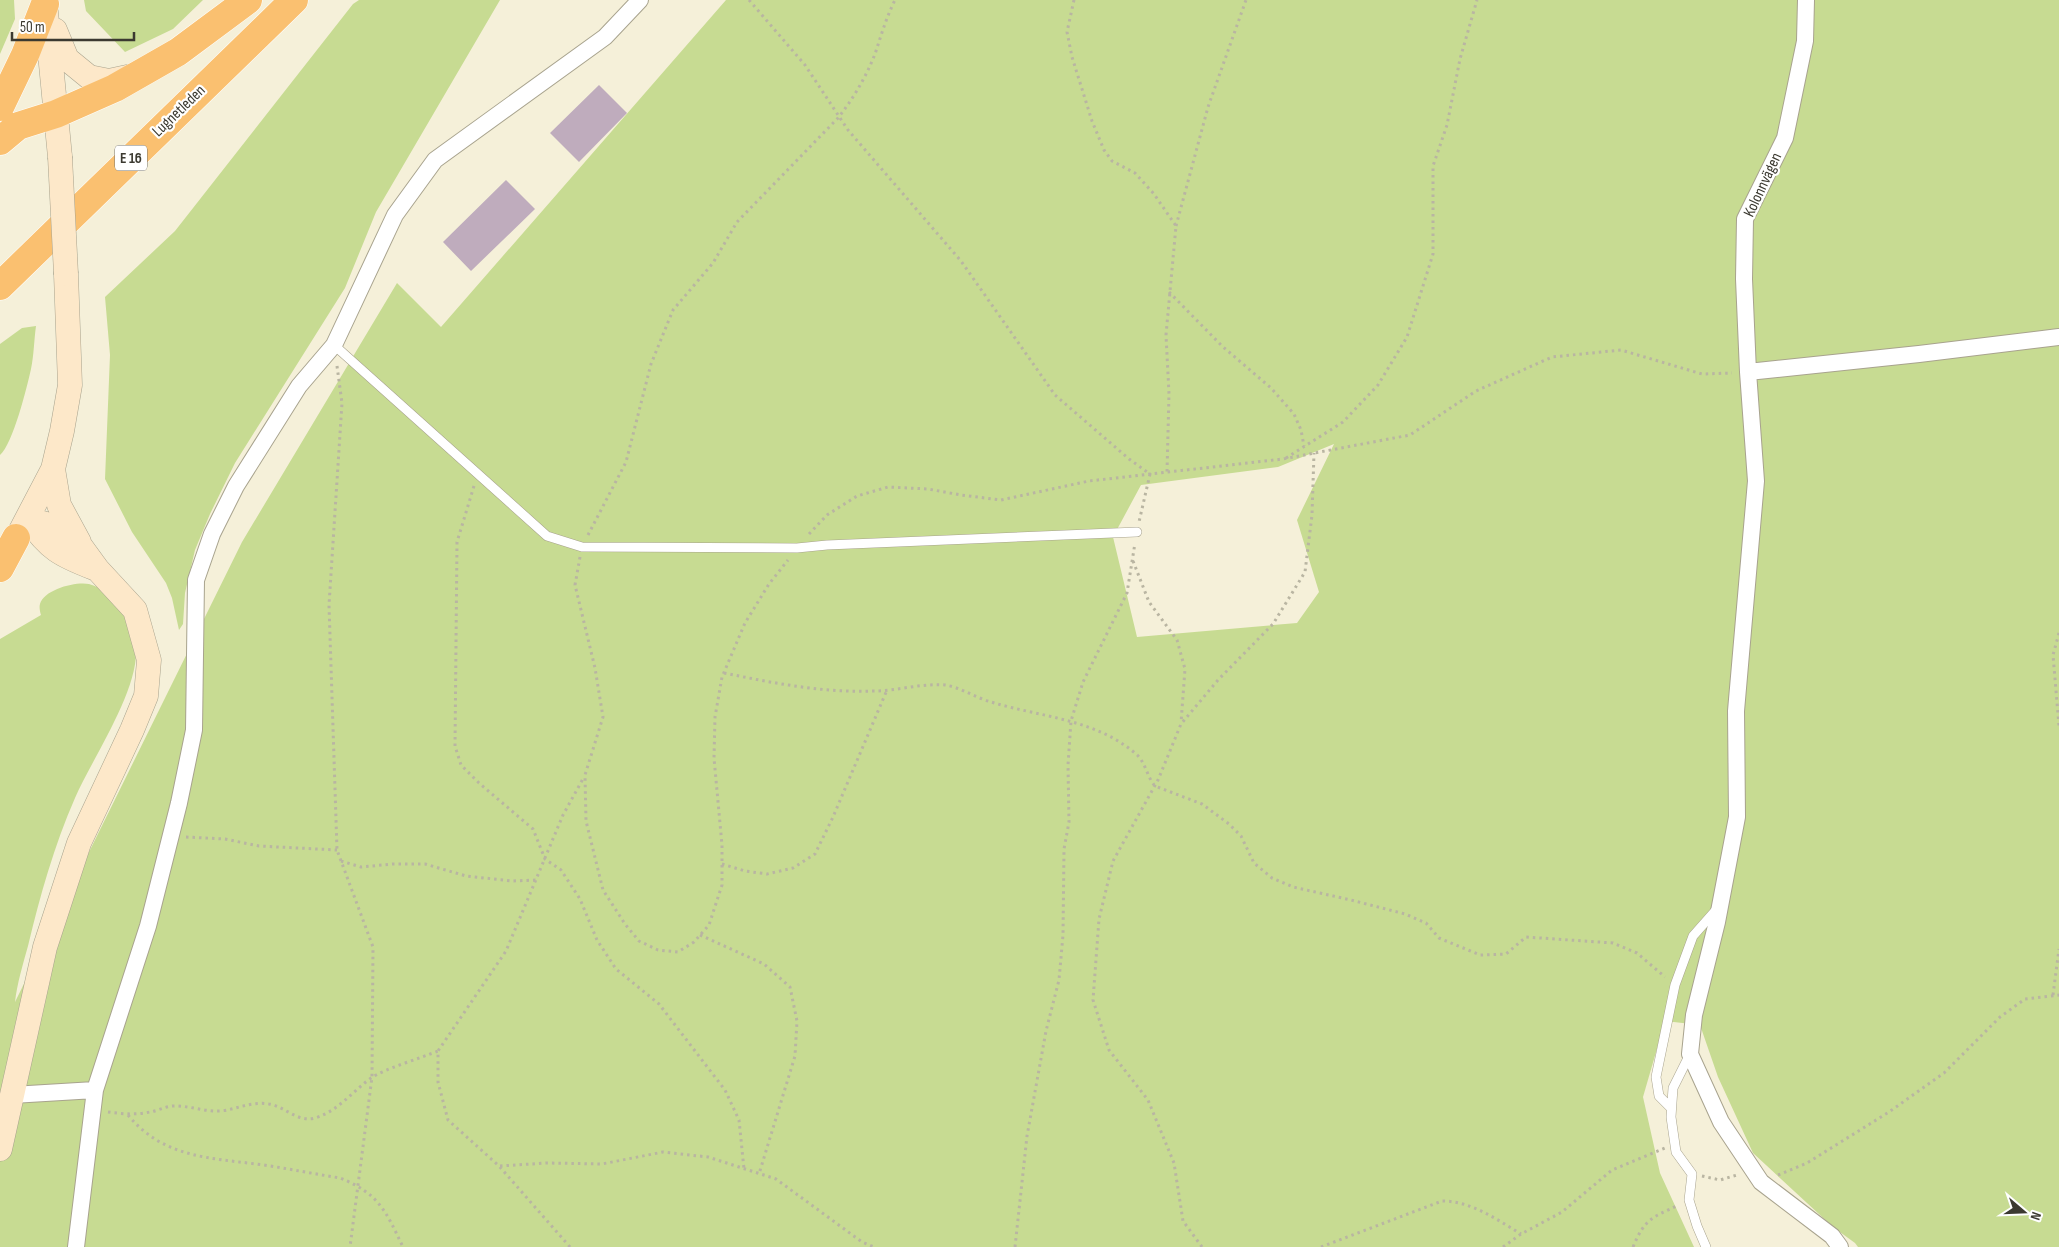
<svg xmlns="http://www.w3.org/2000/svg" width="2059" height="1247" font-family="'Sofia Sans Condensed',sans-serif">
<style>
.green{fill:#c7db92;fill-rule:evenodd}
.building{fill:#bfacbd}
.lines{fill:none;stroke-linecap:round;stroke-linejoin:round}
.service-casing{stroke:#a8a38e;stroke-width:10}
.minor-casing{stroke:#a8a38e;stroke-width:18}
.secondary-casing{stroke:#a8a38e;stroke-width:25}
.trunk-casing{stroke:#fff;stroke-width:29}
.path{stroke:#b9b5a2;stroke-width:3;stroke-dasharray:2.5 4;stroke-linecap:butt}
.service{stroke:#fff;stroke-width:9}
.minor{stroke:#fff;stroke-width:16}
.secondary{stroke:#fde8c9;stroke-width:24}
.trunk{stroke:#fac070;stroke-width:28}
.secondary-bridge-casing{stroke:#a8a38e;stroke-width:25;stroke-linecap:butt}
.secondary-bridge{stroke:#fde8c9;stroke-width:24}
.labels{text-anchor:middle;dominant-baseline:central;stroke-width:4.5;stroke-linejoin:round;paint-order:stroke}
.shield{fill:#fff;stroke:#76746e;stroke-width:1}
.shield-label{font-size:15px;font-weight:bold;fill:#3b3930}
.street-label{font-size:16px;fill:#3b3930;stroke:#fff}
</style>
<rect width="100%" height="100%" fill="#f5f0d9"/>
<path class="green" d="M0,0H14L15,19L0,54Z
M84,0H203L173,29L125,52L86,11Z
M359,0H500L376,212L345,288L235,463L210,514L195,550L185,593L183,624L179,630L172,598L166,583L132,532L105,479L110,355L105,297L175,231L353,4Z
M726,0H2059V1247H1858L1855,1243L1833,1227L1753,1153L1718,1077L1700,1025L1665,1021L1643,1097L1660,1173L1694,1247H0V639L41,615C40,612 39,607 40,604C44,589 77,581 89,584C117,592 135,624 136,651C137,693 92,759 75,798C54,846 40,896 28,946C23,964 17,984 15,1002L242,542L397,283L441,327ZM1334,444L1297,520L1319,592L1297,623L1137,637L1113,537L1141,485L1278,467Z
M36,326C34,340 34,355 31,369C27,387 13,444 0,455V344L22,328Z"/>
<path class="building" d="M599,85L627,113L579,162L550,133Z
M506,180L535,209L471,271L443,242Z"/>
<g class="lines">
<defs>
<path id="service" d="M334,345L547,536L582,547L797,548L827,545L1137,532
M1690,1054L1673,1088L1671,1117L1676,1152L1692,1174L1689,1200L1697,1226L1706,1247
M1671,1108L1659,1096L1656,1077L1675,985L1693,936L1716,910"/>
<path id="minor" d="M1806,0L1805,41L1785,138L1745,219L1744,279L1748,372L1756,481L1736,711L1737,817L1717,922L1694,1015L1690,1054L1721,1122L1761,1182L1832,1236L1840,1247
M1748,372L1919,354L2059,337
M12,1095L95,1090
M76,1247L95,1090L148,926L179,803L194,730L196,580L212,534L236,486L299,386L334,345L395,215L435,160L605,37L640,0"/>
<path id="secondary" d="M45,2L60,157
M55,30L67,59L89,77L109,81L132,76
M53,469L59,505L79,542
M28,519C49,549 60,555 94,568
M20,532L53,469L62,431L70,385L66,274
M0,1149L45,947L79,843L132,730L146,696L149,660L135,610L98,570L82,548L50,525L28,519"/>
<path id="trunk" d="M0,107L25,55L45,4
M0,141L18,126L56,114L115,88L178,52L248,0
M0,286L294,0
M0,568L16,538"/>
</defs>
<use href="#service" class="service-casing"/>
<use href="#minor" class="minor-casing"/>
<use href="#secondary" class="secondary-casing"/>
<use href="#trunk" class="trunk-casing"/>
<path class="path" d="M749,0L805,65L848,130L961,261L1055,395L1129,459L1150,474L1139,522
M1074,0L1067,32L1072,57L1092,121L1104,150L1112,161L1135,173L1154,194L1176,226L1166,335L1169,394L1167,472
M1176,226L1208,107L1246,0
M1169,292L1222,346L1271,388L1294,414L1301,430L1304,446
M337,366L342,403L329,605L337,850L373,947L372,1077L350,1247
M1286,458L1343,422L1378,385L1407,337L1433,254V166L1447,125L1460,59L1477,0
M474,486L457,542L455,746L461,765L479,783L533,829L545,859L561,870L580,899L597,940L616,969L659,1004L725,1090L739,1120L744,1169
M809,534L827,515L857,496L888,487L928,489L961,495L1001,500L1089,481L1283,459L1410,435L1476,391L1552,357L1621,350L1702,374L1732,373
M588,535L626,462L651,364L673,310L713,263L737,222L838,118C853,99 866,77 875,54C881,36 886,18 895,0
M580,557L575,585L595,668L603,717L585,775L586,821L603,890L625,924L639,941L658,950L678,952L694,942L709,925L722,885V845L714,758L715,717L722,677L745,623L769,584L788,560
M1133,561L1149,602L1177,640L1185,669L1181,723
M2059,633L2053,655L2059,726
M724,673C773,683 823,693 874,691C897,691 921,683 945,685C960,687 976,698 991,702C1040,717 1096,719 1136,754C1145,761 1147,777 1155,786L1202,804L1229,824L1241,836L1254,863L1272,878L1293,887L1351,900L1405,914L1426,923L1439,938L1480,955L1506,954L1526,937L1613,943L1637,953L1665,977
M186,837L225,839L259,846L337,850
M341,861L361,867L393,864H425L466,876L512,881L536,880
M722,864L745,871L767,874L793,868L815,854L833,817L887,690
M700,935L764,964L790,987L797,1021L795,1056L759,1174
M2053,995L2059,949
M108,1112C122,1114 136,1115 150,1112C157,1111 164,1107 172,1106C188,1105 204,1112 221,1111C238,1109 251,1101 269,1104C284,1106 298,1123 315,1118C338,1111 352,1092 371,1078C384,1069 421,1058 438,1051
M128,1115C164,1159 213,1158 264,1165C290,1169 315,1174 340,1178C380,1194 386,1212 403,1247
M500,1166L547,1163L602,1164L663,1152L708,1157L776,1179L862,1242L874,1247
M1778,1175L1807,1163L1889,1112L1944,1073L2000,1017L2025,999L2059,995
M1702,1176L1720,1180L1737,1175
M570,1247L499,1166L448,1120L438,1082V1051L506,951L563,815L584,777
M1015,1247L1027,1136L1046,1031L1059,980L1063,935L1064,849L1069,822L1068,765L1071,721L1083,682L1127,593L1135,543
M1202,1247L1183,1221L1174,1163L1148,1100L1109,1050L1093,1000L1099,919L1113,861L1158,780L1181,724L1218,680L1273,624L1305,572L1312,515L1314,453
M1321,1247L1442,1201C1471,1201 1496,1219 1521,1234
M1503,1247L1521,1234L1562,1212L1612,1170L1665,1148
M1633,1247C1645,1218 1653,1217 1679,1205"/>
<use href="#service" class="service"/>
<use href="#minor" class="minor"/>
<use href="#secondary" class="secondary"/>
<use href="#trunk" class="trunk"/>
<defs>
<path id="secondary-bridge" d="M60,157L66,274"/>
</defs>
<use href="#secondary-bridge" class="secondary-bridge-casing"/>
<use href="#secondary-bridge" class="secondary-bridge"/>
</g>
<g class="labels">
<rect class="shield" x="115" y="145.5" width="32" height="25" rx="4"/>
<g class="shield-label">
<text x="131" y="158">E 16</text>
</g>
<g class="street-label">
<text transform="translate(179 111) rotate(-44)">Lugnetleden</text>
<text transform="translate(1763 185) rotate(-65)">Kolonnvägen</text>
</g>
</g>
<g transform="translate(2024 1212) rotate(109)" stroke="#ffffff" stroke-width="4" paint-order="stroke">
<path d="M0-4L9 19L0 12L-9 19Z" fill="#3b3930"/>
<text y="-8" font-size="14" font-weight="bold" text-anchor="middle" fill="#3b3930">N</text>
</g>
<path d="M12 32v8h122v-8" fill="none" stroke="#3b3930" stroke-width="2.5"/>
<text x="20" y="32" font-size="15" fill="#3b3930" stroke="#ffffff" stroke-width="4" paint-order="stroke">50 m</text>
</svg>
